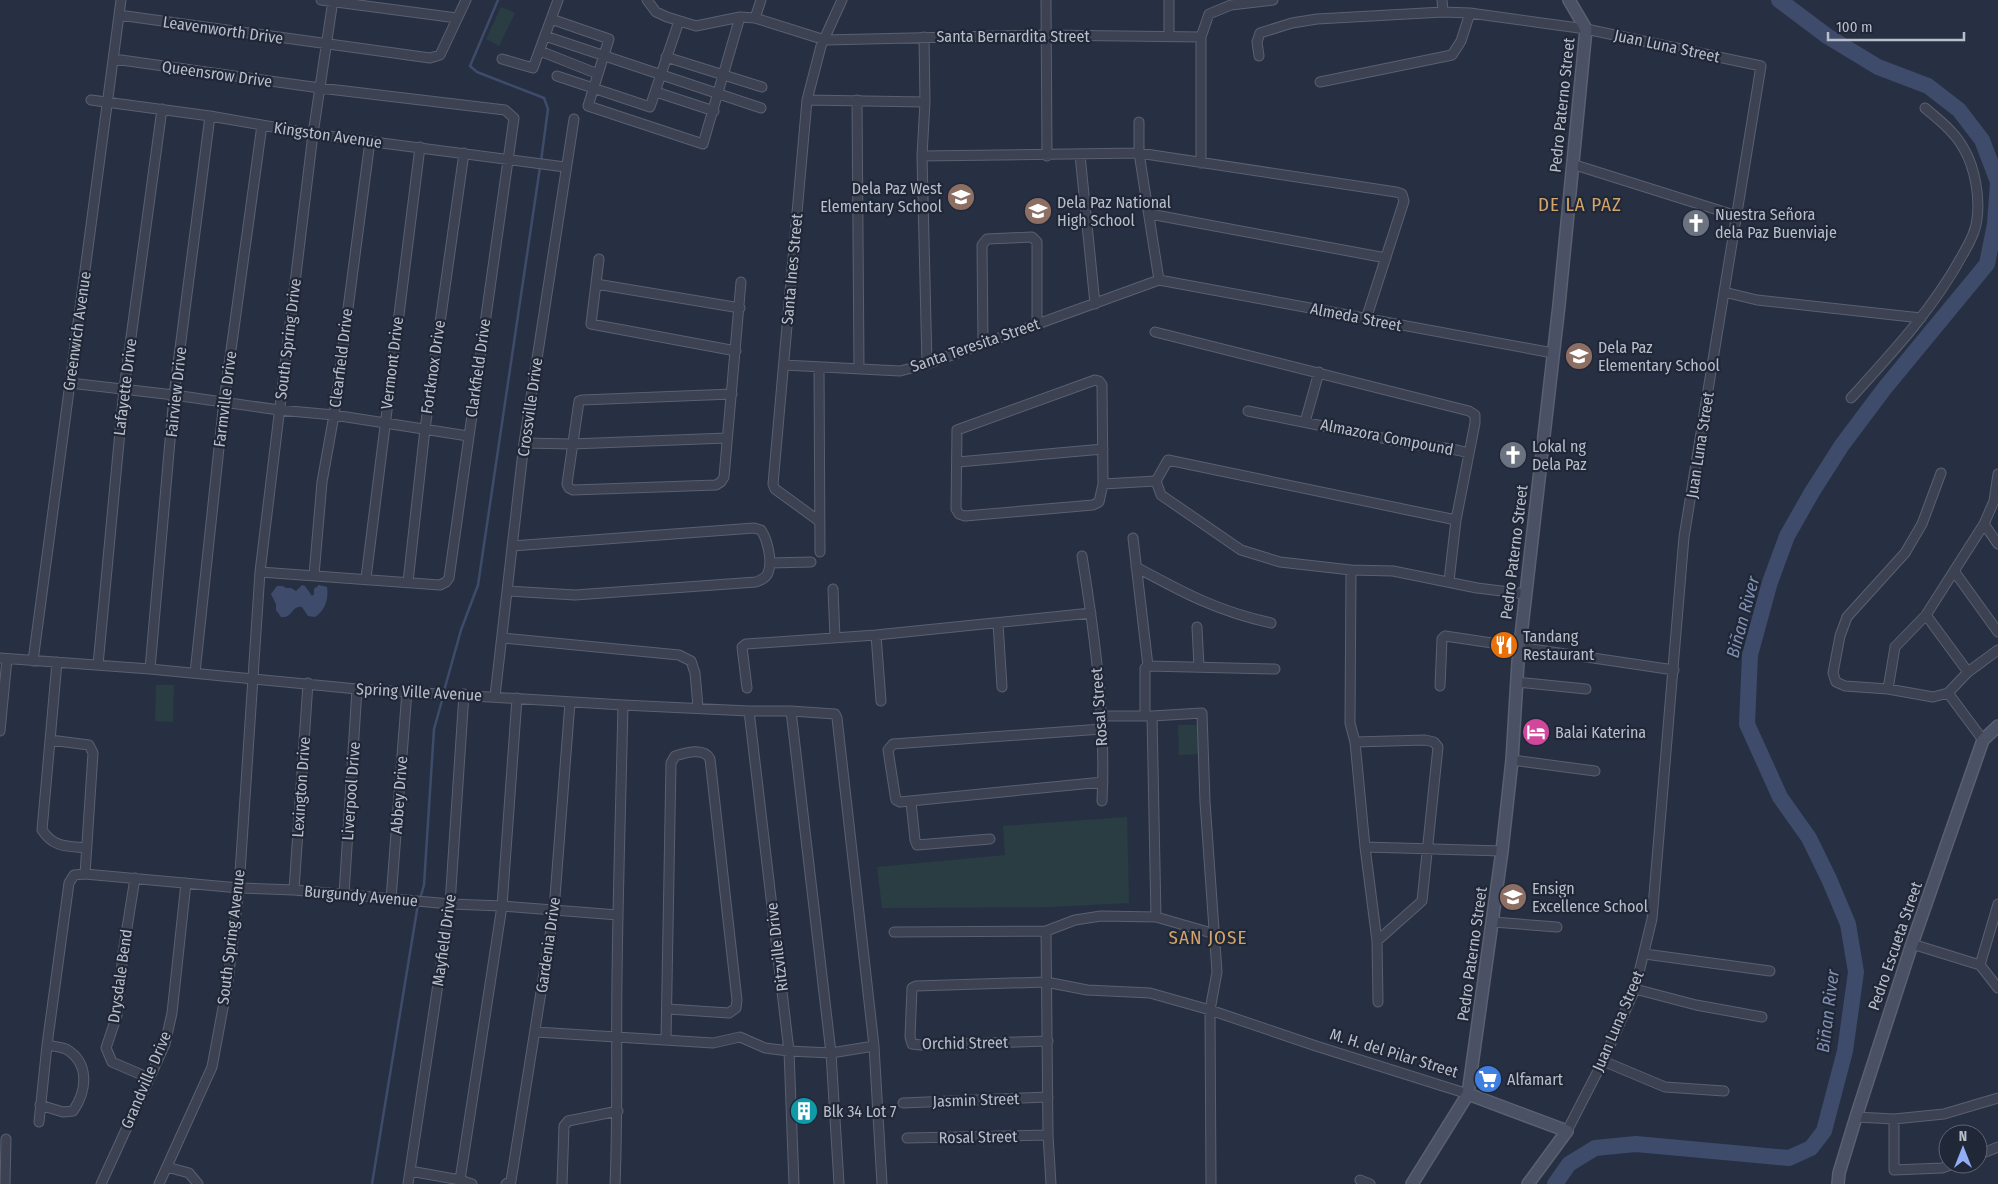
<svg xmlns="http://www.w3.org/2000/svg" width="1998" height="1184" font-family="'Fira Sans Condensed',sans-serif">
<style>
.green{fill:#2a3d43}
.water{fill:#3e4b6a}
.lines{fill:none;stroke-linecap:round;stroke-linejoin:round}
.stream{stroke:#3e4b6a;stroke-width:2.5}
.river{stroke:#3e4b6a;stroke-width:16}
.street-casing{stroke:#5a606f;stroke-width:11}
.secondary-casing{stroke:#5a606f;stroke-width:14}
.street{stroke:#3c4252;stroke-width:9}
.secondary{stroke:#4a5164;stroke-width:11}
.labels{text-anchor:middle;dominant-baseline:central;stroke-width:4.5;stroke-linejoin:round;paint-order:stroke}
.street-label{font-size:16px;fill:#b9becb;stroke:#202737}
.poi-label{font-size:16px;fill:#b9becb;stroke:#202737;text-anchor:start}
.water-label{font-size:18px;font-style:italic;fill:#8190b2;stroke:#202737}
.quarter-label{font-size:19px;letter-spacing:1px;fill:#d3a56c;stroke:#202737}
</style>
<rect width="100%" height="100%" fill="#273042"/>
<path class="green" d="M501,7L515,13L499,46L486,39Z
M156,685H174L173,722L155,721Z
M1178,725H1198L1199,754L1179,755Z
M1127,817L1129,903L1050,907L882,908L877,867L1005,855L1003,826Z"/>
<path class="water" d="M302,585L305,586L312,596L314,594V589L319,585L327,587C329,598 325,611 315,617L308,616L302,607C291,605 293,619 281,617L276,610V604L271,594L277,586H283L286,588H291L296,591Z"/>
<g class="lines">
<path class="stream" d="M498,0L470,66L477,72L544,98L548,109L541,161
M444,691L461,630L478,585L540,167
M420,899L424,885L434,729L443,697
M372,1184L418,904"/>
<path class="river" d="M1555,1184L1569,1164L1595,1148L1636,1144L1789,1158L1811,1148L1824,1131L1845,1051L1856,972L1848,924L1829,879L1809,838L1780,797L1747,724L1750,655L1770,582L1787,536L1812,492L1842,445L1884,389L1987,264L1995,224L1998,182L1982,140L1959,110L1928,86L1878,67L1827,36L1779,0"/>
<defs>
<path id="street" d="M321,0L457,18
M647,0L656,12L667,17L696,26L740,17L755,18L825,40L1045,35L1201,37
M1046,0L1047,156
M1442,0L1443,12
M119,15L430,58L440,55L466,0
M755,18L761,0
M551,19L609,39L588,106L703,144L740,17
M545,36L761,108
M924,37L925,102L922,156L927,364
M1169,37V0
M540,51L598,74
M1259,56L1257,42L1260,33L1292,23L1317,19L1443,12L1470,13L1586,29L1761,66L1684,537L1652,919L1635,989L1603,1061L1567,1131
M666,57L762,87
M114,59L320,88L505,110L514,118L449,578L446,582L440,585L260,572
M502,59L533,68L558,0
M557,76L650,107L679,21
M1320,82L1452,55L1461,41L1470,13
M656,92L714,111
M91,100L210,116L313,134L565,167
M807,100L925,102
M857,100L859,368
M1139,122V153L1159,280
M1080,155L1095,304
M922,156L1139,153L1396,192L1402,194L1404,201L1366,319
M1201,163V37L1209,14L1231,5L1273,0
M1572,164L1737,216
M1150,214L1386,258
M599,259L591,324L736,351
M1159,280L1553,353
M596,284L740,308
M1724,292L1757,300L1921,318
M1155,332L1469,411L1475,415V423L1456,520L1449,581
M983,343L982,245L987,239L1032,237L1037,242V324
M784,365L900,371L927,364L1159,280
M819,367L820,552
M1095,380L1099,381L1102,385L1103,484L1099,502L1093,505L965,516L959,514L956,509L957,430Z
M70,383L174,395L279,410L334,415L468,436
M732,394L582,400L579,401L567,484L569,488L573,490L716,485L721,482L724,477L741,282
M1851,398C1892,353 1934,308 1963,254C1969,244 1976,231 1977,219C1980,197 1975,168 1964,149C1955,132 1939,120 1925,108
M1248,411L1412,444C1431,447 1450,447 1468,453
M1305,422L1319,372
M524,443L572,444L727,438
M958,462L1103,449
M1941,473L1922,524L1905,553L1847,617L1840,636L1833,673L1836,682L1845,686L1888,689L1933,697L1948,693L1983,740
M1103,484L1156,481
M1456,520L1168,460L1156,481L1161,495L1241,550L1280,562L1351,570L1393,571L1477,588L1526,594
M819,521L775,489L773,484L807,100L821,46L842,0
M1984,524L1998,544
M1133,538L1148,666
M1082,556C1095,637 1106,719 1102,801
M770,563L811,562
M1136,567C1184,593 1217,611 1271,623
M1351,570L1350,723L1355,742L1365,847L1377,941L1378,1002
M1954,571L1998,632
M314,575L322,482L334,415L370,141
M366,578L420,147
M408,582L425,429L464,153
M833,589L835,638
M508,591L575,595L756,582C761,580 766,578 768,573C773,561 767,539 761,530L754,528L512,546
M1926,615L1968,672
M998,623L1002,687
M1197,627L1199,667
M876,635L881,701
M502,638L679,655L691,661L695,673L698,707
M0,658L150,669L357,689L623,705L749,711H791L835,714L837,718L874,1046L882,1184
M33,661L121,0
M57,662L42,830C54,848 67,846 87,848
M98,665L124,389L162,109
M150,669L174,395L210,116
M195,673L224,401L262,125
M1516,682L1586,689
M1440,686L1442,639L1445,636L1674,670
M747,688L742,647L746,644L876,635L1091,613
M1888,689L1895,647L1926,615L1984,524L1994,501L1998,474
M1948,693L1968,672L1998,650
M495,696L524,443L574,119
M749,711L789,1051L794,1184
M791,711L831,1053L839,1184
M1102,716H1152L1202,713L1205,802L1217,972L1210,1010L1211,1184
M1145,716V668L1148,666L1275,669
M1152,716L1156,917
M1102,729L893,744L888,750L895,795L896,800L900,802L1103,782
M0,731L7,659
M50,740L89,745L93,753L85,874
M1355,742L1425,740L1434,742L1438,747L1422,901L1377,941
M1512,760L1595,771
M911,802L915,840L917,845L990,839
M1365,847L1502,851
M135,878L123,953L117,1015L106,1048L112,1062L149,1078
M294,890L308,683
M344,894L357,689
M391,899L407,691
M1493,922L1557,927
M1046,931L1048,1135L1051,1184
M894,932L1046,931L1075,920L1101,916L1156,917L1215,934
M1912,944L1980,965L1998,988
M1645,954L1770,971
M1980,965L1998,904
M1635,989L1696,1005L1762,1017
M536,1032L713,1043L740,1037L765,1048L789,1051L831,1053L874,1046
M666,1040L671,763L675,756C685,753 704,747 710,759L737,1000L736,1008L729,1013L668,1009
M1048,1041L921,1045L912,1044L910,1037L912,988L916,986L1046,982L1087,990L1150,993L1210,1010L1316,1046L1468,1094
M1603,1061L1665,1087L1724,1091
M903,1103L1048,1097
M40,1105L63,1112L73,1111C87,1091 90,1063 66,1049C61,1047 52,1046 47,1045
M1856,1117L1894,1119L1944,1114L1998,1098
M1894,1119V1170L1942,1168L1953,1164
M39,1122L47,1045L69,883L74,875L85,874L239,888L294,890L450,904L502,906L618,915
M907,1138L1048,1135
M1978,1155L1998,1147
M167,1167L189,1173L198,1184
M410,1171L460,1180L472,1184
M460,1180L502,906L517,698
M1360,1180L1370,1184
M5,1184L6,1139
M101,1184L165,1044L172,1013L186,883
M159,1184L212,1067L228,981L239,888L260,572L313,134L333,0
M408,1184L450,904L464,694
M506,1184L511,1181L554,910L570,702
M562,1184L564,1126L568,1121L618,1111
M615,1184C618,1115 616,1047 617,979C618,887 621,796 623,705"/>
<path id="secondary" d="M1468,1094L1567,1131L1528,1184
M1412,1184L1468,1094L1502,851L1512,760L1518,662L1559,305L1586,29L1569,0
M1838,1184L1839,1173L1856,1117L1912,944L1983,740L1998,726"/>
</defs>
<use href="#street" class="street-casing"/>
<use href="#secondary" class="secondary-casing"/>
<use href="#street" class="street"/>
<use href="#secondary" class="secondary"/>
</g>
<defs>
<symbol id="school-disc" viewBox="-11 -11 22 22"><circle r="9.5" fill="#8d6e63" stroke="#202737"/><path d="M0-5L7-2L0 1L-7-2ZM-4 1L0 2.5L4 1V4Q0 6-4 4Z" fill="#fff"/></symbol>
<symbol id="church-disc" viewBox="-11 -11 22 22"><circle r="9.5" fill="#6b7280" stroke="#202737"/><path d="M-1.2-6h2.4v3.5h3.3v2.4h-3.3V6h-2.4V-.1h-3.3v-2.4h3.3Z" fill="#fff"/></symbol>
<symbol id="restaurant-disc" viewBox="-11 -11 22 22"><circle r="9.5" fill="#e8710a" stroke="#202737"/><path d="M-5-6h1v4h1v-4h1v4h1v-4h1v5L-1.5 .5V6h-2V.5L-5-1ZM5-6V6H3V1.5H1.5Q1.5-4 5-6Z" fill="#fff"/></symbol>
<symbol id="hotel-disc" viewBox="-11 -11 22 22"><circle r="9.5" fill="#d1479c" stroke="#202737"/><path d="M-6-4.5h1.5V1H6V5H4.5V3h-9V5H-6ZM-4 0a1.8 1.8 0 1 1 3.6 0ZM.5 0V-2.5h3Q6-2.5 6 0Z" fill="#fff"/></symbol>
<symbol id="supermarket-disc" viewBox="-11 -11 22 22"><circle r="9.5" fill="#3f7fe0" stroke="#202737"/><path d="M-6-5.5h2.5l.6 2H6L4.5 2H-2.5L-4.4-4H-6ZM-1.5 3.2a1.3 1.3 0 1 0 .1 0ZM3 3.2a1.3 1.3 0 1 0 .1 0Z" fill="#fff"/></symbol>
<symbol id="building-disc" viewBox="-11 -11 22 22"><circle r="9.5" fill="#0f9aa8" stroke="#202737"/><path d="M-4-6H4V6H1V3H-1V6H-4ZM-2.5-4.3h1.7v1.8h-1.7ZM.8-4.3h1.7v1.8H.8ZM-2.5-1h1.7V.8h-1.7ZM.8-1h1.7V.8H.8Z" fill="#fff"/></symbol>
</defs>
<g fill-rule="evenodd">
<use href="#school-disc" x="945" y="181" width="32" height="32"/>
<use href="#school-disc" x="1022" y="195" width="32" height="32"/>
<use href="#church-disc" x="1680" y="207" width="32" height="32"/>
<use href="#school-disc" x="1563" y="340" width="32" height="32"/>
<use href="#church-disc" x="1497" y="439" width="32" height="32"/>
<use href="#restaurant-disc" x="1488" y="629" width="32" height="32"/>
<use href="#hotel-disc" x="1520" y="716" width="32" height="32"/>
<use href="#school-disc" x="1497" y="881" width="32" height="32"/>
<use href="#supermarket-disc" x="1472" y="1063" width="32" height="32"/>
<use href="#building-disc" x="788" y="1095" width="32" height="32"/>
</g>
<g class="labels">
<g class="street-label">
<text transform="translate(223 30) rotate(8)">Leavenworth Drive</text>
<text x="1013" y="36">Santa Bernardita Street</text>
<text transform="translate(1667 46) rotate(12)">Juan Luna Street</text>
<text transform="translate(217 74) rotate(8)">Queensrow Drive</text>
<text transform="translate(1562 105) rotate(-84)">Pedro Paterno Street</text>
<text transform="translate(328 135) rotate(8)">Kingston Avenue</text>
<text transform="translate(792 269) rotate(-85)">Santa Ines Street</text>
<text transform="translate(1356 317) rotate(11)">Almeda Street</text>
<text transform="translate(77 331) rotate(-82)">Greenwich Avenue</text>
<text transform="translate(288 339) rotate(-83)">South Spring Drive</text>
<text transform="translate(975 345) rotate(-19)">Santa Teresita Street</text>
<text transform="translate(341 358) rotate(-83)">Clearfield Drive</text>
<text transform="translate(392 363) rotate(-83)">Vermont Drive</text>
<text transform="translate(433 367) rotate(-82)">Fortknox Drive</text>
<text transform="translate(478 368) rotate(-82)">Clarkfield Drive</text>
<text transform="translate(125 387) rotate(-83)">Lafayette Drive</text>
<text transform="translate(176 392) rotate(-84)">Fairview Drive</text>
<text transform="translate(225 399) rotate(-83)">Farmville Drive</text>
<text transform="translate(530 407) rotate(-82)">Crossville Drive</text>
<text transform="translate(1387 437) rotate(11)">Almazora Compound</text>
<text transform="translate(1700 445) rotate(-81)">Juan Luna Street</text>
<text transform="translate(1514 552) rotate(-83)">Pedro Paterno Street</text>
<text transform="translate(419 692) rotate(3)">Spring Ville Avenue</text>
<text transform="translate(1099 707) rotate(-94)">Rosal Street</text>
<text transform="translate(301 787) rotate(-86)">Lexington Drive</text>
<text transform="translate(351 791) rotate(-86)">Liverpool Drive</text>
<text transform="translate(399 795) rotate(-86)">Abbey Drive</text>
<text transform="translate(361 896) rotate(5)">Burgundy Avenue</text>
<text transform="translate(231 937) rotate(-83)">South Spring Avenue</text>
<text transform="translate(444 940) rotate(-82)">Mayfield Drive</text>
<text transform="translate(548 945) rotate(-82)">Gardenia Drive</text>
<text transform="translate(1895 946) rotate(-71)">Pedro Escueta Street</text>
<text transform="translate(777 947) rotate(-97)">Ritzville Drive</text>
<text transform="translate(1472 954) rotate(-82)">Pedro Paterno Street</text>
<text transform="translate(120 976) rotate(-82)">Drysdale Bend</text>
<text transform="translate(1618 1021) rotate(-67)">Juan Luna Street</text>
<text transform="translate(965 1043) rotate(-1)">Orchid Street</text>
<text transform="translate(1394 1053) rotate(17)">M. H. del Pilar Street</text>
<text transform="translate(146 1080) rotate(-67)">Grandville Drive</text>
<text transform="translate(976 1100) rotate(-2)">Jasmin Street</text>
<text transform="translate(978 1137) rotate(-1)">Rosal Street</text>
</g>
<g class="poi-label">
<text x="942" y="188" text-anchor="end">Dela Paz West<tspan x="942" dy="18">Elementary School</tspan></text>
<text x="1057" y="202">Dela Paz National<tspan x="1057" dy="18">High School</tspan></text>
<text x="1715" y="214">Nuestra Señora<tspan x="1715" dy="18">dela Paz Buenviaje</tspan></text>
<text x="1598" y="347">Dela Paz<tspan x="1598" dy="18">Elementary School</tspan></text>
<text x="1532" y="446">Lokal ng<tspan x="1532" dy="18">Dela Paz</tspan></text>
<text x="1523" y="636">Tandang<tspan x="1523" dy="18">Restaurant</tspan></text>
<text x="1555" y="732">Balai Katerina</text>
<text x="1532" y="888">Ensign<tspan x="1532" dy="18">Excellence School</tspan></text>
<text x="1507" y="1079">Alfamart</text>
<text x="823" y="1111">Blk 34 Lot 7</text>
</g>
<g class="water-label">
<text transform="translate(1743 617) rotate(-75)">Biñan River</text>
<text transform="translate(1828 1011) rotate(-83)">Biñan River</text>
</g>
<g class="quarter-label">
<text x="1580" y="204">DE LA PAZ</text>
<text x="1208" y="937">SAN JOSE</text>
</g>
</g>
<g transform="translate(1963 1149)"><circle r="24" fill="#202737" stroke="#5d6372"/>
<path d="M0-4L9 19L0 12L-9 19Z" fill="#94aef5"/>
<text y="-8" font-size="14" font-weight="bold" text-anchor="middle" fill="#b9becb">N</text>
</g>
<path d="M1828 32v8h136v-8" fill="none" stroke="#b9becb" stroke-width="2.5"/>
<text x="1836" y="32" font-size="15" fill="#b9becb" stroke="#202737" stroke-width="4" paint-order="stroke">100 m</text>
</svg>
